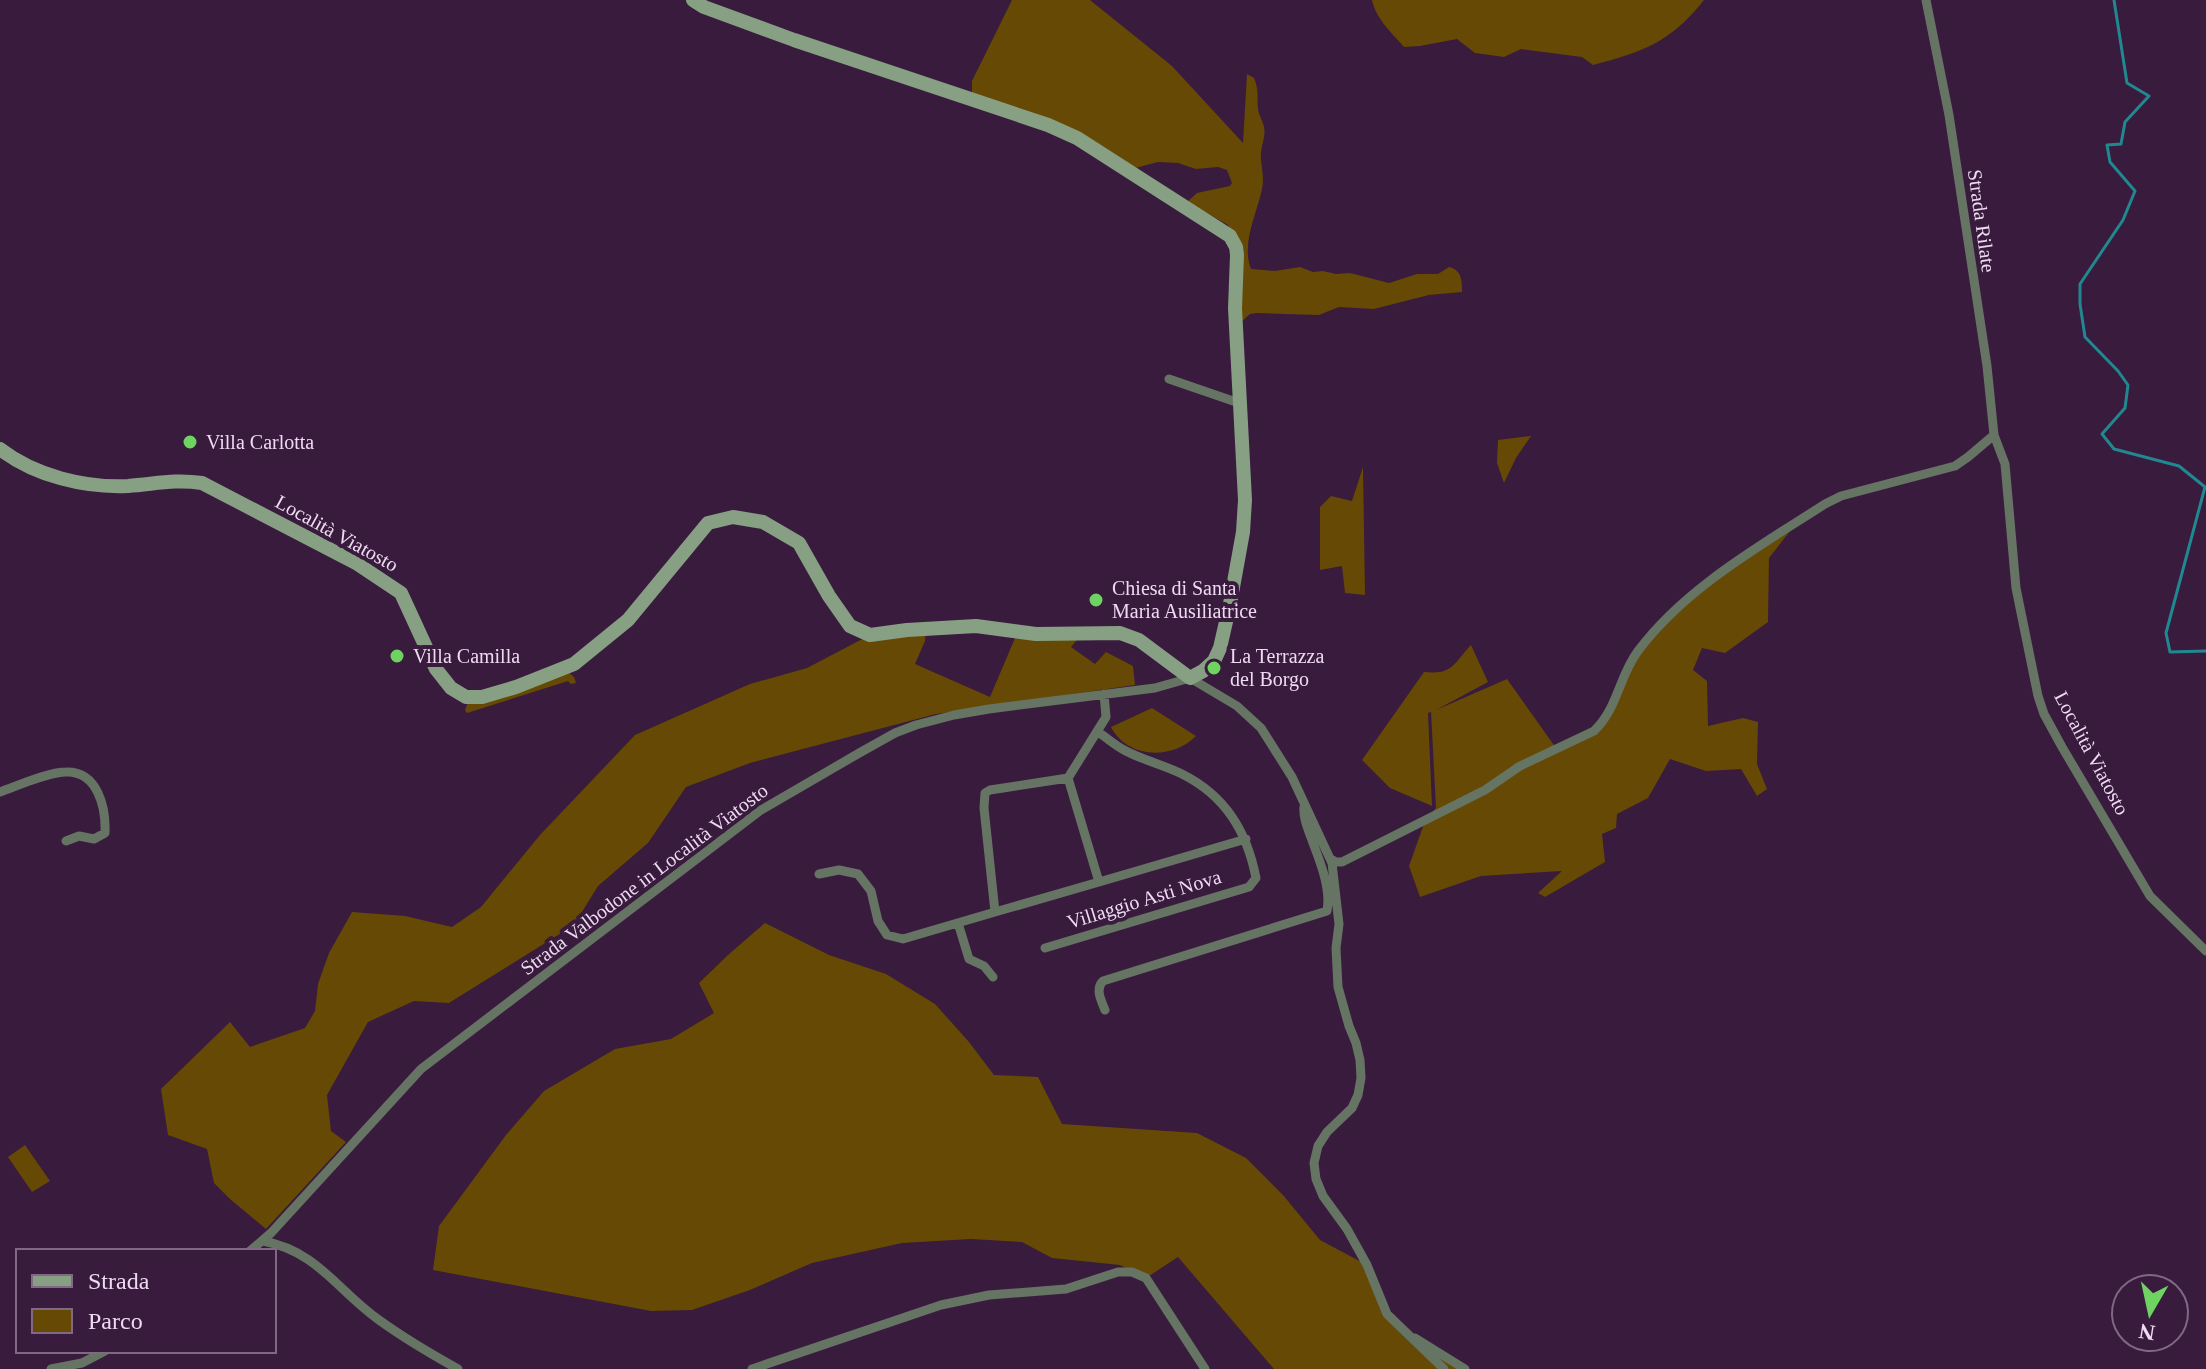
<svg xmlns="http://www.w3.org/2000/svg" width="2206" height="1369" font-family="Georgia,serif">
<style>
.green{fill:#664904}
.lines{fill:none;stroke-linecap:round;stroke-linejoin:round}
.stream{stroke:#21888f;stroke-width:3}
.street{stroke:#657463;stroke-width:9}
.secondary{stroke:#87a084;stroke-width:14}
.poi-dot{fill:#6ed360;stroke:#381b3d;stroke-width:3}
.labels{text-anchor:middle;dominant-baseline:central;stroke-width:8;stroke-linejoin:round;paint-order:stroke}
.street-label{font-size:20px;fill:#eedbf1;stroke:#381b3d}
.poi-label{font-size:20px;fill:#eedbf1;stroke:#381b3d;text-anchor:start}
</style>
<rect width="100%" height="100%" fill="#381b3d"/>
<path class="green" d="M1012,0H1090L1172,66L1243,143L1247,74L1254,78C1259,89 1257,98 1258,109C1259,116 1263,121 1264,127C1266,136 1262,143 1261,152C1260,164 1265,176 1262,189C1257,214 1241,243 1251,269L1275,271L1300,267L1313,272L1323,271L1336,274L1350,273L1389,283L1417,274H1438L1449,267C1462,270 1462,281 1462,292L1429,295L1374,309L1339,307L1319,315L1257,313L1250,314L1240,323L1236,247L1228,225L1187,202L1197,193L1230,186L1232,183L1227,170L1218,167L1196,169L1178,163L1158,162L1128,170L1077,138L972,100V81Z
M1372,0H1704C1671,42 1643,52 1593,65L1582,57L1521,49L1504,57L1475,53L1457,39L1420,46L1404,47C1392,33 1376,19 1372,0Z
M1531,436L1516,458L1504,483L1497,463L1498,440Z
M1363,467L1365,595L1345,593L1342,566L1320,570V507L1331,496L1352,501Z
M1798,521L1769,558L1768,622L1725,653L1702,648L1693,670L1707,681L1708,726L1743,718L1758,722L1757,764L1767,789L1757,796L1741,769L1706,771L1670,759L1648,798L1617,814L1616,828L1602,834L1605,862L1545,897L1538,893L1562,871L1481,876L1420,897L1409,866L1425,821L1436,808L1431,712L1428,713L1432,806L1390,788L1362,760L1424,672C1453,675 1453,664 1471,645L1488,682L1436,710L1507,679L1556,748L1594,731L1628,667L1683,603Z
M926,630L925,641L915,664L990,697L1018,631L1081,635L1071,647L1095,664L1106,652L1133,666L1135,685L936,714L750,763L686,787L648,843L598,886L574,925L449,1003L414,1001L368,1022L327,1095L331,1131L346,1142L266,1229L230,1199L214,1183L207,1149L168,1135L161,1089L230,1022L250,1047L305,1028L315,1011L318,984L329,953L352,912L405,916L452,927L481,907L540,835L635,735L750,684L807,668L870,635Z
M567,671L574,677L576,683L571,684L568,681L467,713L465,710L468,702Z
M1152,708L1196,736C1173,760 1127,759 1111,727Z
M765,923L829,955L886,974L935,1004L969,1042L994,1075L1038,1077L1062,1124L1197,1133L1246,1158L1283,1195L1320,1240L1367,1265L1387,1314L1404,1331L1465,1369H1274L1178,1257L1146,1278L1120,1265L1052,1258L1022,1242L971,1239L902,1243L812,1263L750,1290L692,1310L651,1311L433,1270L439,1226L506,1135L544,1091L615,1049L671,1039L714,1013L699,983L728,955Z
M25,1145L50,1181L32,1192L8,1157Z"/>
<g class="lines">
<path class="stream" d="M2114,0L2127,83L2149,96L2125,122L2121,144L2107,145L2110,162L2135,191L2123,220L2080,284V304L2085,337L2118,371L2128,385L2125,408L2102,434L2114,449L2179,466L2205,487L2166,633L2170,652L2206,651"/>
<path class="street" d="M1926,0L1949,115L1987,366L1994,435L2005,464L2016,588L2038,696L2044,714L2062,747L2150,896L2206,951
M1169,379L1239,403
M1068,778L1099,882L995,912L984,808L985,793L990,790L1068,778L1106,717L1104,694
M0,792C17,786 48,772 66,772C98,771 106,808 105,833L94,839L79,836L66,841
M1331,859L1336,862H1342L1485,790L1520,766L1594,731C1618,708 1619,676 1638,651C1685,588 1760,546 1825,504L1841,496L1955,466L1968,457L1994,435
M819,874L839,870L858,874L871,891L878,921L887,935L903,939L995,912
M1099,882L1246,839
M958,923L969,959L984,966L993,977
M1045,948L1249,887L1256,878C1247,832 1226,796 1182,774C1164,765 1142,760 1124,750C1115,745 1107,738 1098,732
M1105,1010C1101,1000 1095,989 1103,981L1327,911C1331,889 1321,864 1313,843C1309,831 1303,820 1304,807
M263,1241C317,1251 337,1290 379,1320C404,1338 431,1354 458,1369
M250,1251L271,1233L421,1069L761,810L861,752L895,733L916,725L954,715L989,709L1155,688L1190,678L1237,706L1261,728L1292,777L1332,863L1339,924L1336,948L1338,987L1349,1026L1356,1043L1360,1060L1361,1078L1358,1095L1352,1108L1327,1132L1318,1146L1314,1163L1316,1179L1323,1196L1347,1229L1367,1265L1387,1314L1444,1369
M1415,1338L1465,1369
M51,1369L82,1363L105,1351
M752,1369L941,1305L989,1295L1066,1289L1118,1272H1132L1146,1278L1205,1369"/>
<path class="secondary" d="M0,449C35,476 85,488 128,486C156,484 174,479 202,483L356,563L401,593L436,669L451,688L466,697H482L516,687L574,664L628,620L708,523L733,517L763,522L799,543L829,596L850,626L870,635L907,630L976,626L1036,634L1120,633L1139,640L1190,678L1203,671L1214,661L1220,648L1230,604L1243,532L1245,500L1235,308L1237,255L1236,247L1230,236L1077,138L1048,125L794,40L704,7L693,0"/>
</g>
<g class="poi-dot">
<circle cx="190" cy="442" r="8"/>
<circle cx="1096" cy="600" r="8"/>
<circle cx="397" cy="656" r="8"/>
<circle cx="1214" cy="668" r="8"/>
</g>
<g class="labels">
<g class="street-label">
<text transform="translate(1982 221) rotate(82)">Strada Rilate</text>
<text transform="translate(337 533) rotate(29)">Località Viatosto</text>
<text transform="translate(2092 753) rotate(62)">Località Viatosto</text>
<text transform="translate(644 879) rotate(-37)">Strada Valbodone in Località Viatosto</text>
<text transform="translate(1144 899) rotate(-17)">Villaggio Asti Nova</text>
</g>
<g class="poi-label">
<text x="206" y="442">Villa Carlotta</text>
<text x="1112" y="588">Chiesa di Santa<tspan x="1112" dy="23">Maria Ausiliatrice</tspan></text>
<text x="413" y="656">Villa Camilla</text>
<text x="1230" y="656">La Terrazza<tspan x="1230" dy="23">del Borgo</tspan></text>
</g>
</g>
<rect x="16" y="1249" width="260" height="104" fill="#381b3d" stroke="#816885" stroke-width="2"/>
<rect x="32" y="1275" width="40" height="12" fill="#87a084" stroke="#816885" stroke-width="2"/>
<text x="88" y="1289" font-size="24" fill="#eedbf1">Strada</text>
<rect x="32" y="1309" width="40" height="24" fill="#664904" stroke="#816885" stroke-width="2"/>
<text x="88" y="1329" font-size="24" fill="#eedbf1">Parco</text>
<g transform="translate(2150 1313) rotate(189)"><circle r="38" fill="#381b3d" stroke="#816885" stroke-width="2"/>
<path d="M0-6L14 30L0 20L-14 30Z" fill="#6ed360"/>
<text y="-12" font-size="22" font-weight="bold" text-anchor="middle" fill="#eedbf1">N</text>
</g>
</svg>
